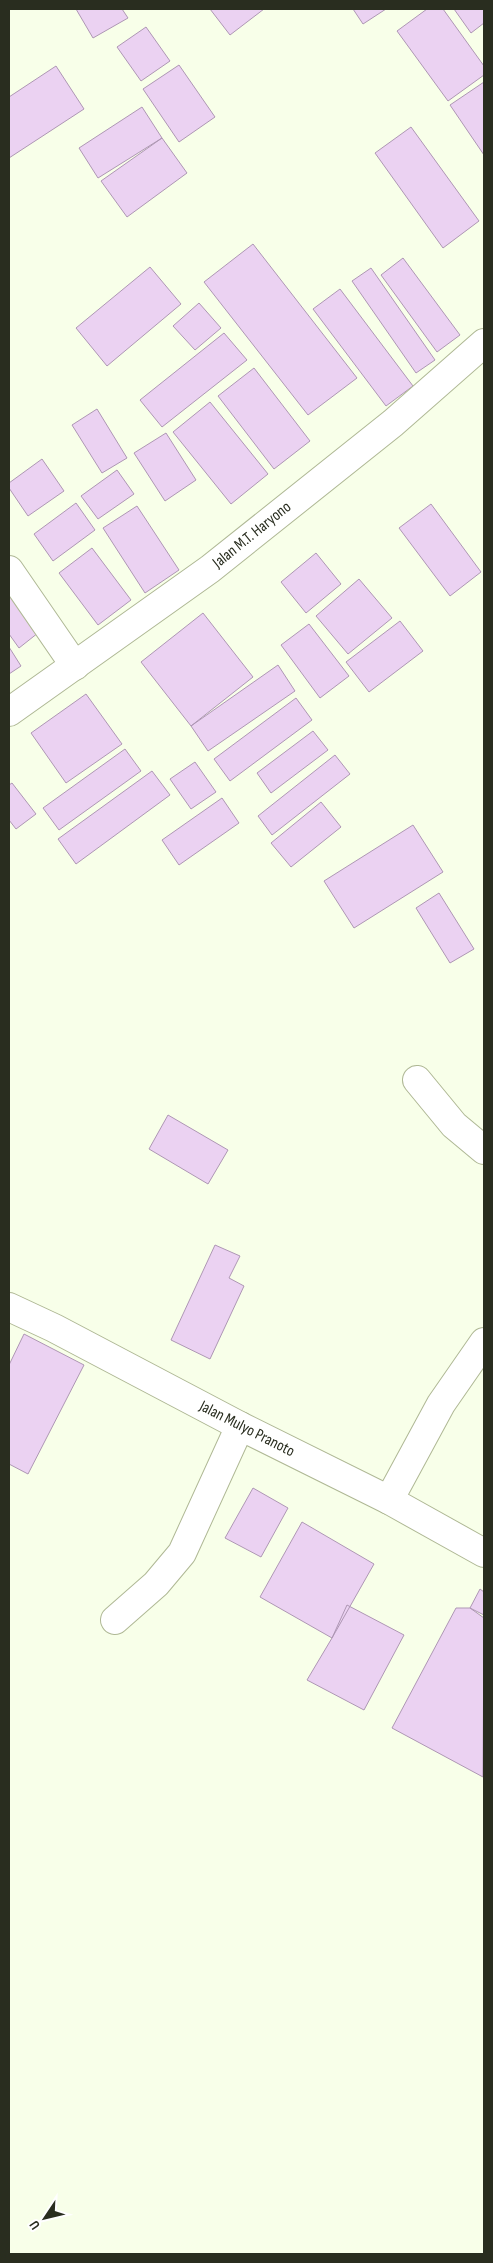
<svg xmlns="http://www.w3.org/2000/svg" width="493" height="2263" font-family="'Sofia Sans Condensed',sans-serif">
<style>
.building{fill:#ebd2f2;stroke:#ae97b4}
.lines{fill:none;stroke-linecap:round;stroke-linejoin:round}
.minor-casing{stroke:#afb895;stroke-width:30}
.tertiary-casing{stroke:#afb895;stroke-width:30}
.secondary-casing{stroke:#afb895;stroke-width:30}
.minor{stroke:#fff;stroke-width:28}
.tertiary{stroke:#fff;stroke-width:28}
.secondary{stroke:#fff;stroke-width:28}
.labels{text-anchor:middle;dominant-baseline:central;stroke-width:4;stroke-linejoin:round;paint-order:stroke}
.street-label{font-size:16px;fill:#292d1f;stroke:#fff}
</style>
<rect width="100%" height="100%" fill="#f8ffe9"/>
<path class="building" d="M76,9H122L128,18L93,38Z
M210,9H264L230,35Z
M353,9H386L363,24Z
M427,9H443L484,66V75L448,101L397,31Z
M454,9H484V23L471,33Z
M146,27L170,61L141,81L117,47Z
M179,65L215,117L179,142L143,89Z
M56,66L84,109L9,158V97Z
M484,82V155L450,105Z
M142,107L162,138L98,178L79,148Z
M411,127L479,221L443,248L375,153Z
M162,138L187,173L127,217L101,181Z
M253,244L357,378L308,415L204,282Z
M403,258L460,335L437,352L381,275Z
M150,267L181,304L107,366L76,328Z
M371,268L435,360L416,373L352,281Z
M340,289L413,386L386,406L313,309Z
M199,303L221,328L195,350L173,326Z
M224,333L247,360L162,427L140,400Z
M254,368L310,441L274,469L218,396Z
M210,402L268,474L231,504L173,432Z
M97,409L127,458L102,473L72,425Z
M166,433L196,480L165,501L134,453Z
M42,459L64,491L28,516L9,488V483Z
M117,470L134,494L98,519L81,496Z
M76,503L95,530L53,561L34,534Z
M431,504L481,572L450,596L399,528Z
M137,506L179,570L145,593L103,528Z
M92,548L131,600L98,625L59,573Z
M316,553L341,584L306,613L281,582Z
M359,579L392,618L348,654L316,616Z
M9,583L43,629L19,648L9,634Z
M203,613L253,677L191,726L141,662Z
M400,621L423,651L369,692L346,662Z
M309,624L349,676L320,698L281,645Z
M9,647L21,666L9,674Z
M278,665L295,691L208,751L191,726Z
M86,694L122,744L66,783L31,733Z
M296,698L312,720L230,781L214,759Z
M313,731L328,750L271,793L257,773Z
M125,749L141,771L59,830L43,808Z
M335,755L350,774L272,835L258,816Z
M195,762L216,792L191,809L170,779Z
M152,771L170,795L76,864L58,839Z
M12,783L36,814L16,829L9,820V785Z
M222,798L239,823L179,865L162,840Z
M321,802L341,827L291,867L271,843Z
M413,825L443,872L354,928L324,881Z
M439,893L474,949L450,963L416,908Z
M168,1115L228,1150L208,1184L149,1149Z
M215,1245L240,1256L229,1278L244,1286L210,1359L171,1340Z
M24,1334L84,1365L28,1474L9,1464V1365Z
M253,1488L288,1508L261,1557L225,1538Z
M302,1522L374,1564L332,1638L260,1597Z
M480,1589L484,1592V1615L470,1608Z
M347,1605L404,1635L364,1710L307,1680L332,1638Z
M456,1608H470L484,1618L483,1777L392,1728Z"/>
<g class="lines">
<defs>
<path id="minor" d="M9,570L75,666
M417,1080L454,1125L484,1150
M389,1500L441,1404L484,1342
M115,1620L156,1584L182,1553L240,1426"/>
<path id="tertiary" d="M9,712L210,569L393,423L484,343"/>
<path id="secondary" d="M9,1307L54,1328L240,1426L389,1500L484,1553"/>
</defs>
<use href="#minor" class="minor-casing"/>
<use href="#tertiary" class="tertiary-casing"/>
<use href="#secondary" class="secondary-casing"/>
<use href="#minor" class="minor"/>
<use href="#tertiary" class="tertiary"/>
<use href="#secondary" class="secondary"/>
</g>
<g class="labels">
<g class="street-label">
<text transform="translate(252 535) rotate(-39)">Jalan M.T. Haryono</text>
<text transform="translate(247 1429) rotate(27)">Jalan Mulyo Pranoto</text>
</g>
</g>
<rect width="493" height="2263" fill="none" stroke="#292d1f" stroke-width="20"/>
<g transform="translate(45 2218) rotate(235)" stroke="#ffffff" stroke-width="4" paint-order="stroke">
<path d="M0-4L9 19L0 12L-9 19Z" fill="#292d1f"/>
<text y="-8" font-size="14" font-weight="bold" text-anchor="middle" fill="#292d1f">U</text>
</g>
</svg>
